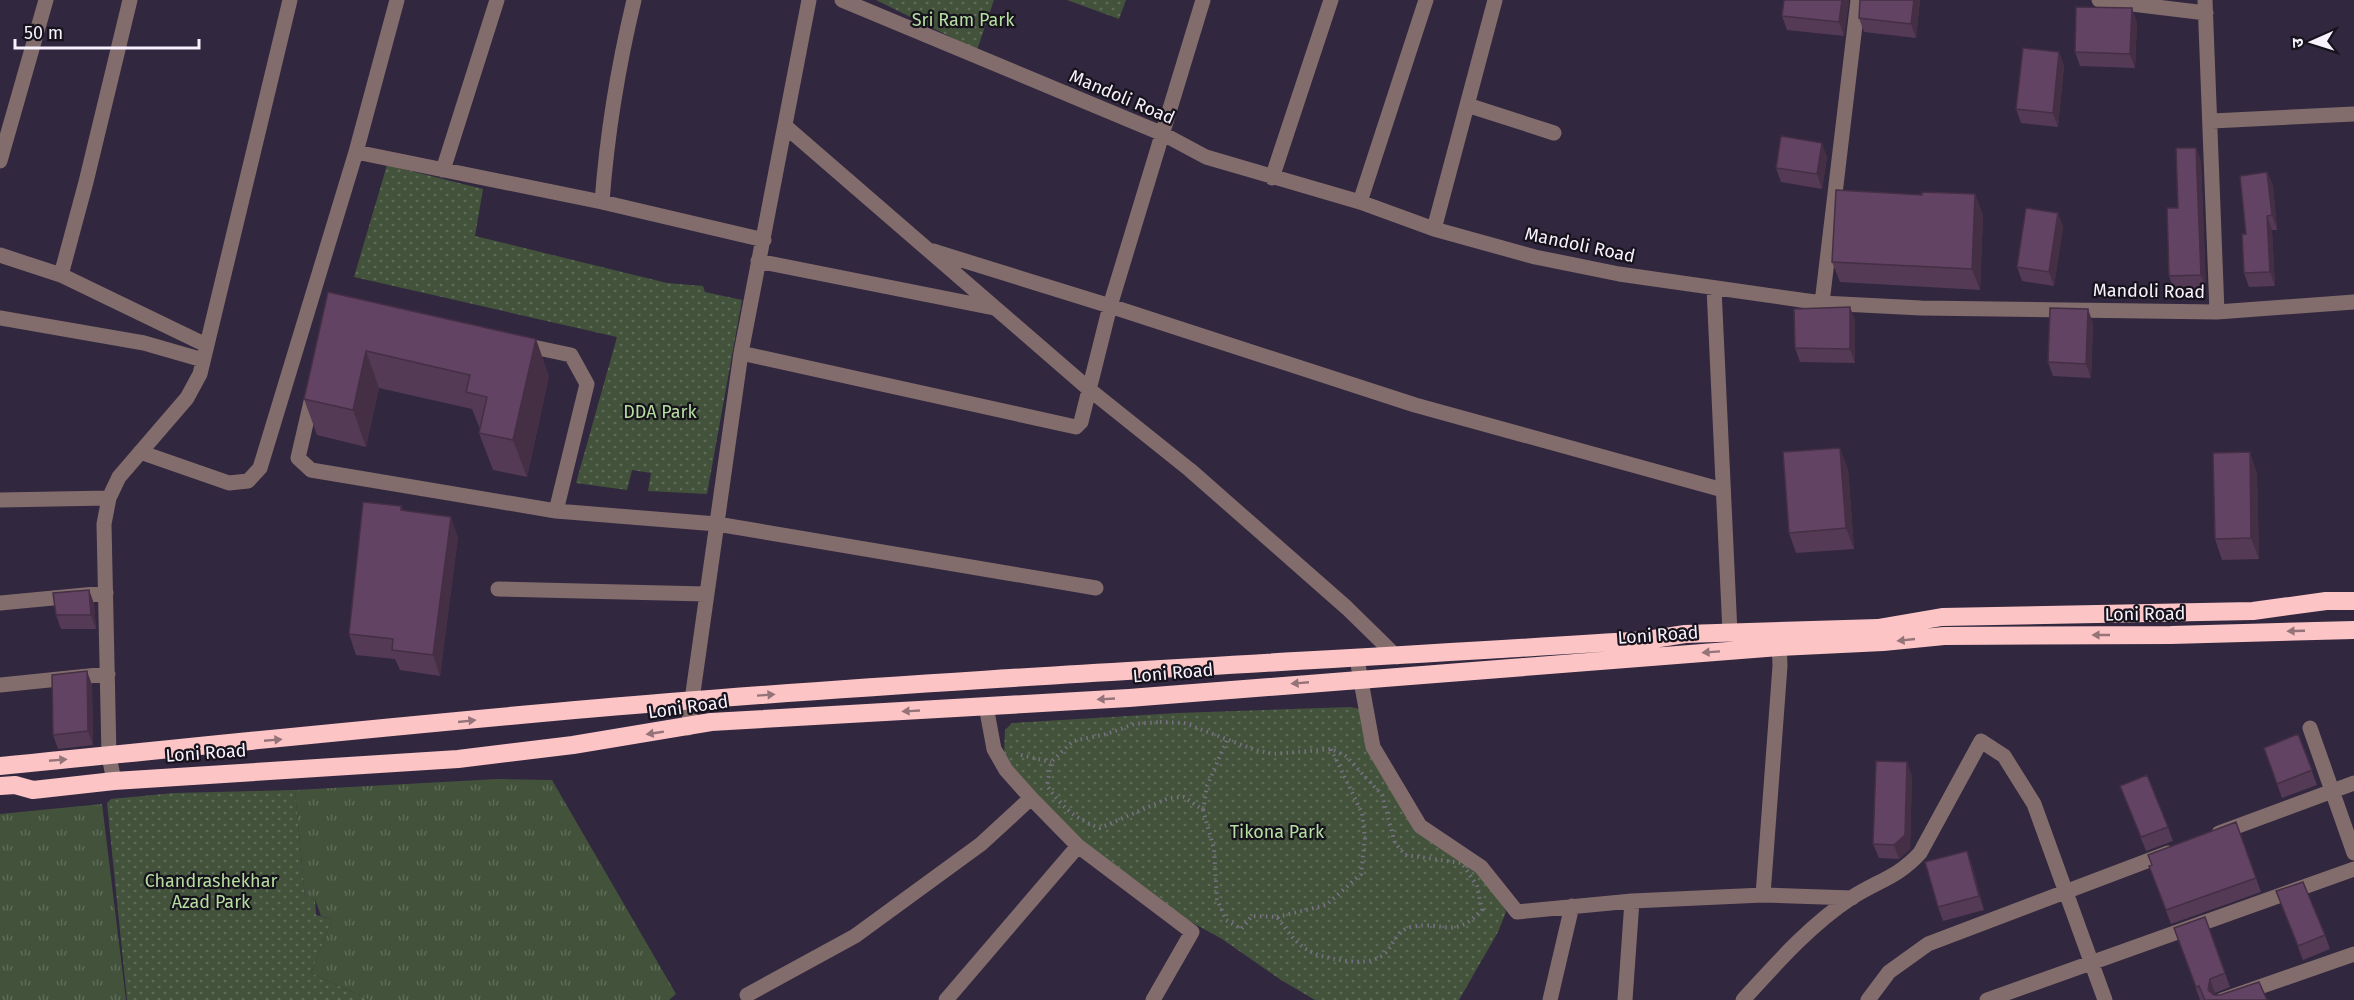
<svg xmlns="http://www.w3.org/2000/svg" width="2354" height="1000" font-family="'Fira Sans','Noto Sans Devanagari',sans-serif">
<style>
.grass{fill:url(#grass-tufts)}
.park{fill:url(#park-dots)}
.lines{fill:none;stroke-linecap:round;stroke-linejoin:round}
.path{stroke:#787084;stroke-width:4;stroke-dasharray:1.5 4.5;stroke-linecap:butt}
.minor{stroke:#836c6c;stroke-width:15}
.highway{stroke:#fcc4c5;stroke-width:18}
.wall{fill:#543a55}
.shaded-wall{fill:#452f45}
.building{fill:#624363;stroke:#452f45;stroke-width:1.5}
.oneway{fill:#957479}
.labels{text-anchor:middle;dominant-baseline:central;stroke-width:4.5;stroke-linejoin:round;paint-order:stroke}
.park-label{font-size:18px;fill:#b6dea0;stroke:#17131d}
.street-label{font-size:18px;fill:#f7f2fe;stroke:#17131d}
</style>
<defs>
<pattern id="grass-tufts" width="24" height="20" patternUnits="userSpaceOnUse" patternTransform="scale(1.5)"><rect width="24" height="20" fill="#43533b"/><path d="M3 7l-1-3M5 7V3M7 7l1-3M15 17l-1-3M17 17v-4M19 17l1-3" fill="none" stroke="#5f6c58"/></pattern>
<pattern id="park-dots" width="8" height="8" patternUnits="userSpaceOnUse" patternTransform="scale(1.5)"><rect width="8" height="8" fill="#43533b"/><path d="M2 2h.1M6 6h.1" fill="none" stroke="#5f6c58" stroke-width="1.8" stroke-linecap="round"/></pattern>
</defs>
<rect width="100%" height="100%" fill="#31273f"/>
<path class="grass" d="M498,779L552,780L676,994L669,1000H369L311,973L332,919L321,916L315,899L305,897L295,790Z
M102,804L126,1000H0V814Z"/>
<path class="park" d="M876,0H994L977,50Z
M1067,0H1126L1119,19Z
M387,165L483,189L475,236L667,283L703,286L705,292L742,300L707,494L648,491L651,473L632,470L627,490L576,483L617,337L354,277Z
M1350,707L1361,709L1416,827L1466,861L1496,892L1506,912L1498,932L1459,1000H1315L1281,980L1222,939L1173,912L1078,842L1034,796L1004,755L1005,730L1012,723L1178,713Z
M295,790L305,897L315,899L316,915L332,919L311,973L369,1000H127L107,803L111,799L174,793Z"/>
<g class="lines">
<path class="path" d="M1160,722L1184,723L1255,750L1273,754L1331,749L1346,756L1382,795L1395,843L1405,855L1462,863L1477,886L1482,910C1452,941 1445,920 1411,927C1394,931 1394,947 1383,955C1372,963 1360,962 1347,961C1307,955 1301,950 1277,917L1252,916L1241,929L1226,920L1217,899L1214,849L1203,810L1184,797L1169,798L1100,828C1075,819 1062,807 1047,786L1051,762L1073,741L1107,734L1134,724Z
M1021,755L1051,762
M1203,810L1207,786L1227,740
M1277,917L1326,905L1361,874L1365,838L1362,813L1331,749"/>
<path class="minor" d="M842,0L1163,134L1206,157L1360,202L1434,229L1535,257L1619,274L1822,303L1921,308L2217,312L2354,302
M2099,0L2206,13
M2205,0L2217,312
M1467,105L1554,133
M2212,121L2354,114
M785,126L1090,390L1190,470L1347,608L1397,657
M356,152L602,202L764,240
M0,161L46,0
M443,170L497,0
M1272,178L1331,0
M602,202C607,134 618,67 634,0
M1360,202L1426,0
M1434,229L1495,0
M933,251L1110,306L1415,405L1723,490
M0,255L61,275L206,345
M758,261L994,308
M61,275L86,182L130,0
M1714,288L1730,633
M1822,303L1858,0
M0,318L144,343L203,360
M519,344L571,355L587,384L556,511L717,524L1096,588
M741,353L1076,427L1081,422L1110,306L1203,0
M313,393L298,458L311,470L556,511
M140,452L229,483L248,481L260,468L356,152L397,0
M0,500L109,498
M498,589L706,594
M0,603L106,593
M1357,659L1373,747L1420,826L1481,867L1517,912L1632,901L1763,895L1852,898
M0,685L108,674
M986,706L994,749L1006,770L1031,798L1078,846L1192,932L1153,1000
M688,728L741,353L809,0
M2310,728L2354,853
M114,781L109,756L104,524L109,498L119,477L187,398L200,374L290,0
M2219,833L2354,783
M1763,895L1780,666L1779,637
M747,995L855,936L981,844L1031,798
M946,1000L1078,846
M1550,1000L1572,906
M1625,1000L1632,901
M1743,1000C1776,964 1810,925 1851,898C1877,881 1897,878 1920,853L1981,741L2004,756L2034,804L2105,1000
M1868,1000L1889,972L1928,944L2168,853
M1987,1000L2354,869
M2222,1000L2354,954"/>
<path class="highway" d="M0,766C223,744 446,720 670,702C995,676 1322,661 1647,640L1685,634L1878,628L1942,617L2253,611L2326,601H2354
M0,786L15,785L33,790L114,781L458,759L573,745L711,722L1129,698L1779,647L1883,642L1944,636L2171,635L2354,630"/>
</g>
<path class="wall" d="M1849,0L1844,36L1787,30L1782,16Z
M1920,0L1916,38L1864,32L1859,18Z
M2137,22L2135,68L2080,66L2075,52Z
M2059,52L2064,66L2058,127L2021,123L2016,109Z
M2196,148L2201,162L2206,289L2174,290L2169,276L2178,208Z
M1827,157L1822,189L1781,182L1776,168Z
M2267,172L2273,186L2277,230H2272L2275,286L2249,287L2244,273L2246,234Z
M1975,194L1983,215L1980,290L1840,282L1832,262L1922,195Z
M2058,213L2063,227L2054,286L2022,281L2017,267Z
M328,292L549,376L527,477L493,470L479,433L480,429L472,409L379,388L366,447L317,435L304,399Z
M1850,307L1855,321V363L1800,362L1795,348Z
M2093,323L2091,378L2053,376L2048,362Z
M1848,469L1854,549L1796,553L1789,533Z
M2257,473L2259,559L2222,560L2215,539Z
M401,506L403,510L458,537L440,676L400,670L395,659L356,655L349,634Z
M89,590L94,604L96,629H61L56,615Z
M92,685L93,745L58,749L53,735Z
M2298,734L2317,785L2282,798L2264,748Z
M1912,776L1910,849L1899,859L1879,858L1873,844Z
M2120,786L2168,827L2173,841L2146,851Z
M2236,822L2261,892L2171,924L2149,866Z
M1967,851L1972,865L1984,910L1943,921L1938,907Z
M2276,891L2325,935L2330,949L2303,960Z
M2205,917L2230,987L2215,993V995L2267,1000H2200L2174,928Z"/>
<path class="shaded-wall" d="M1842,0H1849L1844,36L1839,22Z
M1914,0H1920L1916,38L1911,24Z
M2132,8L2137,22L2135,68L2130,54Z
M2059,52L2064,66L2058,127L2053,113Z
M1822,143L1827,157L1822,189L1817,174Z
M2196,148L2201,162L2206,289L2201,275Z
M2267,172L2273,186L2277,230L2272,215Z
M1975,194L1983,215L1980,290L1972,269Z
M2058,213L2063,227L2054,286L2049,272Z
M2267,216L2272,230L2275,286L2270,272Z
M1850,307L1855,321V363L1850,349Z
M2088,309L2093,323L2091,378L2086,364Z
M536,339L549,376L527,477L513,440Z
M366,351L379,388L366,447L353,410Z
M1840,448L1848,469L1854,549L1846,528Z
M2250,452L2257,473L2259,559L2251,538Z
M451,517L458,537L440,676L433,655Z
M89,590L94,604L96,629L91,615Z
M87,671L92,685L93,745L88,731Z
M1907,762L1912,776L1910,849L1899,859L1894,845Z
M1967,851L1972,865L1984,910L1979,896Z
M2210,979L2215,993L2214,1000L2208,990Z"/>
<path class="building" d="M1784,0H1842L1839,22L1782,16Z
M1860,0H1914L1911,24L1859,18Z
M2076,7L2132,8L2130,54L2075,52Z
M2023,48L2059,52L2053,113L2016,109Z
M1781,136L1822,143L1817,174L1776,168Z
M2176,148H2196L2201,275L2169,276L2167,208H2178Z
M2267,172L2272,215L2267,216L2270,272L2244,273L2242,234H2246L2240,176Z
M1836,190L1922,195V192L1975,194L1972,269L1832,262Z
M2026,208L2058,213L2049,272L2017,267Z
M328,292L536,339L513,440L479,433L487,397L466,392L470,375L366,351L353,410L304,399Z
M1850,307V349L1795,348L1794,309Z
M2050,308L2088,309L2086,364L2048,362Z
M1840,448L1846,528L1789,533L1783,452Z
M2250,452L2251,538L2215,539L2213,453Z
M363,502L401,506V510L451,517L433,655L392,650L393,639L349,634Z
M89,590L91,615H56L53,593Z
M87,671L88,731L53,735L52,675Z
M2298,734L2312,770L2277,784L2264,748Z
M1876,761L1907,762L1905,835L1894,845L1873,844Z
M2147,775L2168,827L2141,837L2120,786Z
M2236,822L2256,878L2166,910L2149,866L2152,865L2148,855Z
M1967,851L1979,896L1938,907L1925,862Z
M2303,882L2325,935L2298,946L2276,891Z
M2205,917L2225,973L2210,979L2208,990L2214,995H2220L2259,982L2267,1000H2205L2199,986L2196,987L2174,928Z"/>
<defs><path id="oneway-solid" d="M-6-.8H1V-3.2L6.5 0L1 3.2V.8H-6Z" transform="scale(1.5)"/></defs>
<g class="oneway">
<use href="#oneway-solid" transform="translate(2296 631) rotate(178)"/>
<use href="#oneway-solid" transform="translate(2101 635) rotate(180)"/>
<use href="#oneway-solid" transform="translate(1906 640) rotate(174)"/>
<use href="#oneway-solid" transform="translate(1711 652) rotate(176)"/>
<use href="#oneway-solid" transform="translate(1300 683) rotate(175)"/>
<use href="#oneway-solid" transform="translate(766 695) rotate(-4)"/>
<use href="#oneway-solid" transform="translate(1106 699) rotate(177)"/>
<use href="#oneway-solid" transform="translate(911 711) rotate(177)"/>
<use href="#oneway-solid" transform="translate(467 721) rotate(-6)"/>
<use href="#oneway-solid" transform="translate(655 733) rotate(171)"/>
<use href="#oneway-solid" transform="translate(273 740) rotate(-5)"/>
<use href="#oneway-solid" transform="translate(58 760) rotate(-5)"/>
</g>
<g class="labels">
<g class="park-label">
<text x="963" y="20">Sri Ram Park</text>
<text x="660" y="412">DDA Park</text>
<text x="1277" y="832">Tikona Park</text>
<text x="211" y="881">Chandrashekhar<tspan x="211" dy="21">Azad Park</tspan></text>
</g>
<g class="street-label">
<text transform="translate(1122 97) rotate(23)">Mandoli Road</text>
<text transform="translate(1580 245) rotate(12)">Mandoli Road</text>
<text transform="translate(2149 291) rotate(1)">Mandoli Road</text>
<text transform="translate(2145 614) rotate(-1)">Loni Road</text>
<text transform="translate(1658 635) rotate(-4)">Loni Road</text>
<text transform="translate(1173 673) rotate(-5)">Loni Road</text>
<text transform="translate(688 707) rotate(-8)">Loni Road</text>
<text transform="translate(206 753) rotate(-4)">Loni Road</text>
</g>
</g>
<g transform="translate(2312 42) rotate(267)" stroke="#17131d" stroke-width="4.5" paint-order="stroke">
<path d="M0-4.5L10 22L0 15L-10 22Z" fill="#f7f2fe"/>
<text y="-9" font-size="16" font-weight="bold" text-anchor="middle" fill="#f7f2fe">उ</text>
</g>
<path d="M15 39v9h184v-9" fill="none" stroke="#f7f2fe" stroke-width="3"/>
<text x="24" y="39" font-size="18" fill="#f7f2fe" stroke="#17131d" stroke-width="4.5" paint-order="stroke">50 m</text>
</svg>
